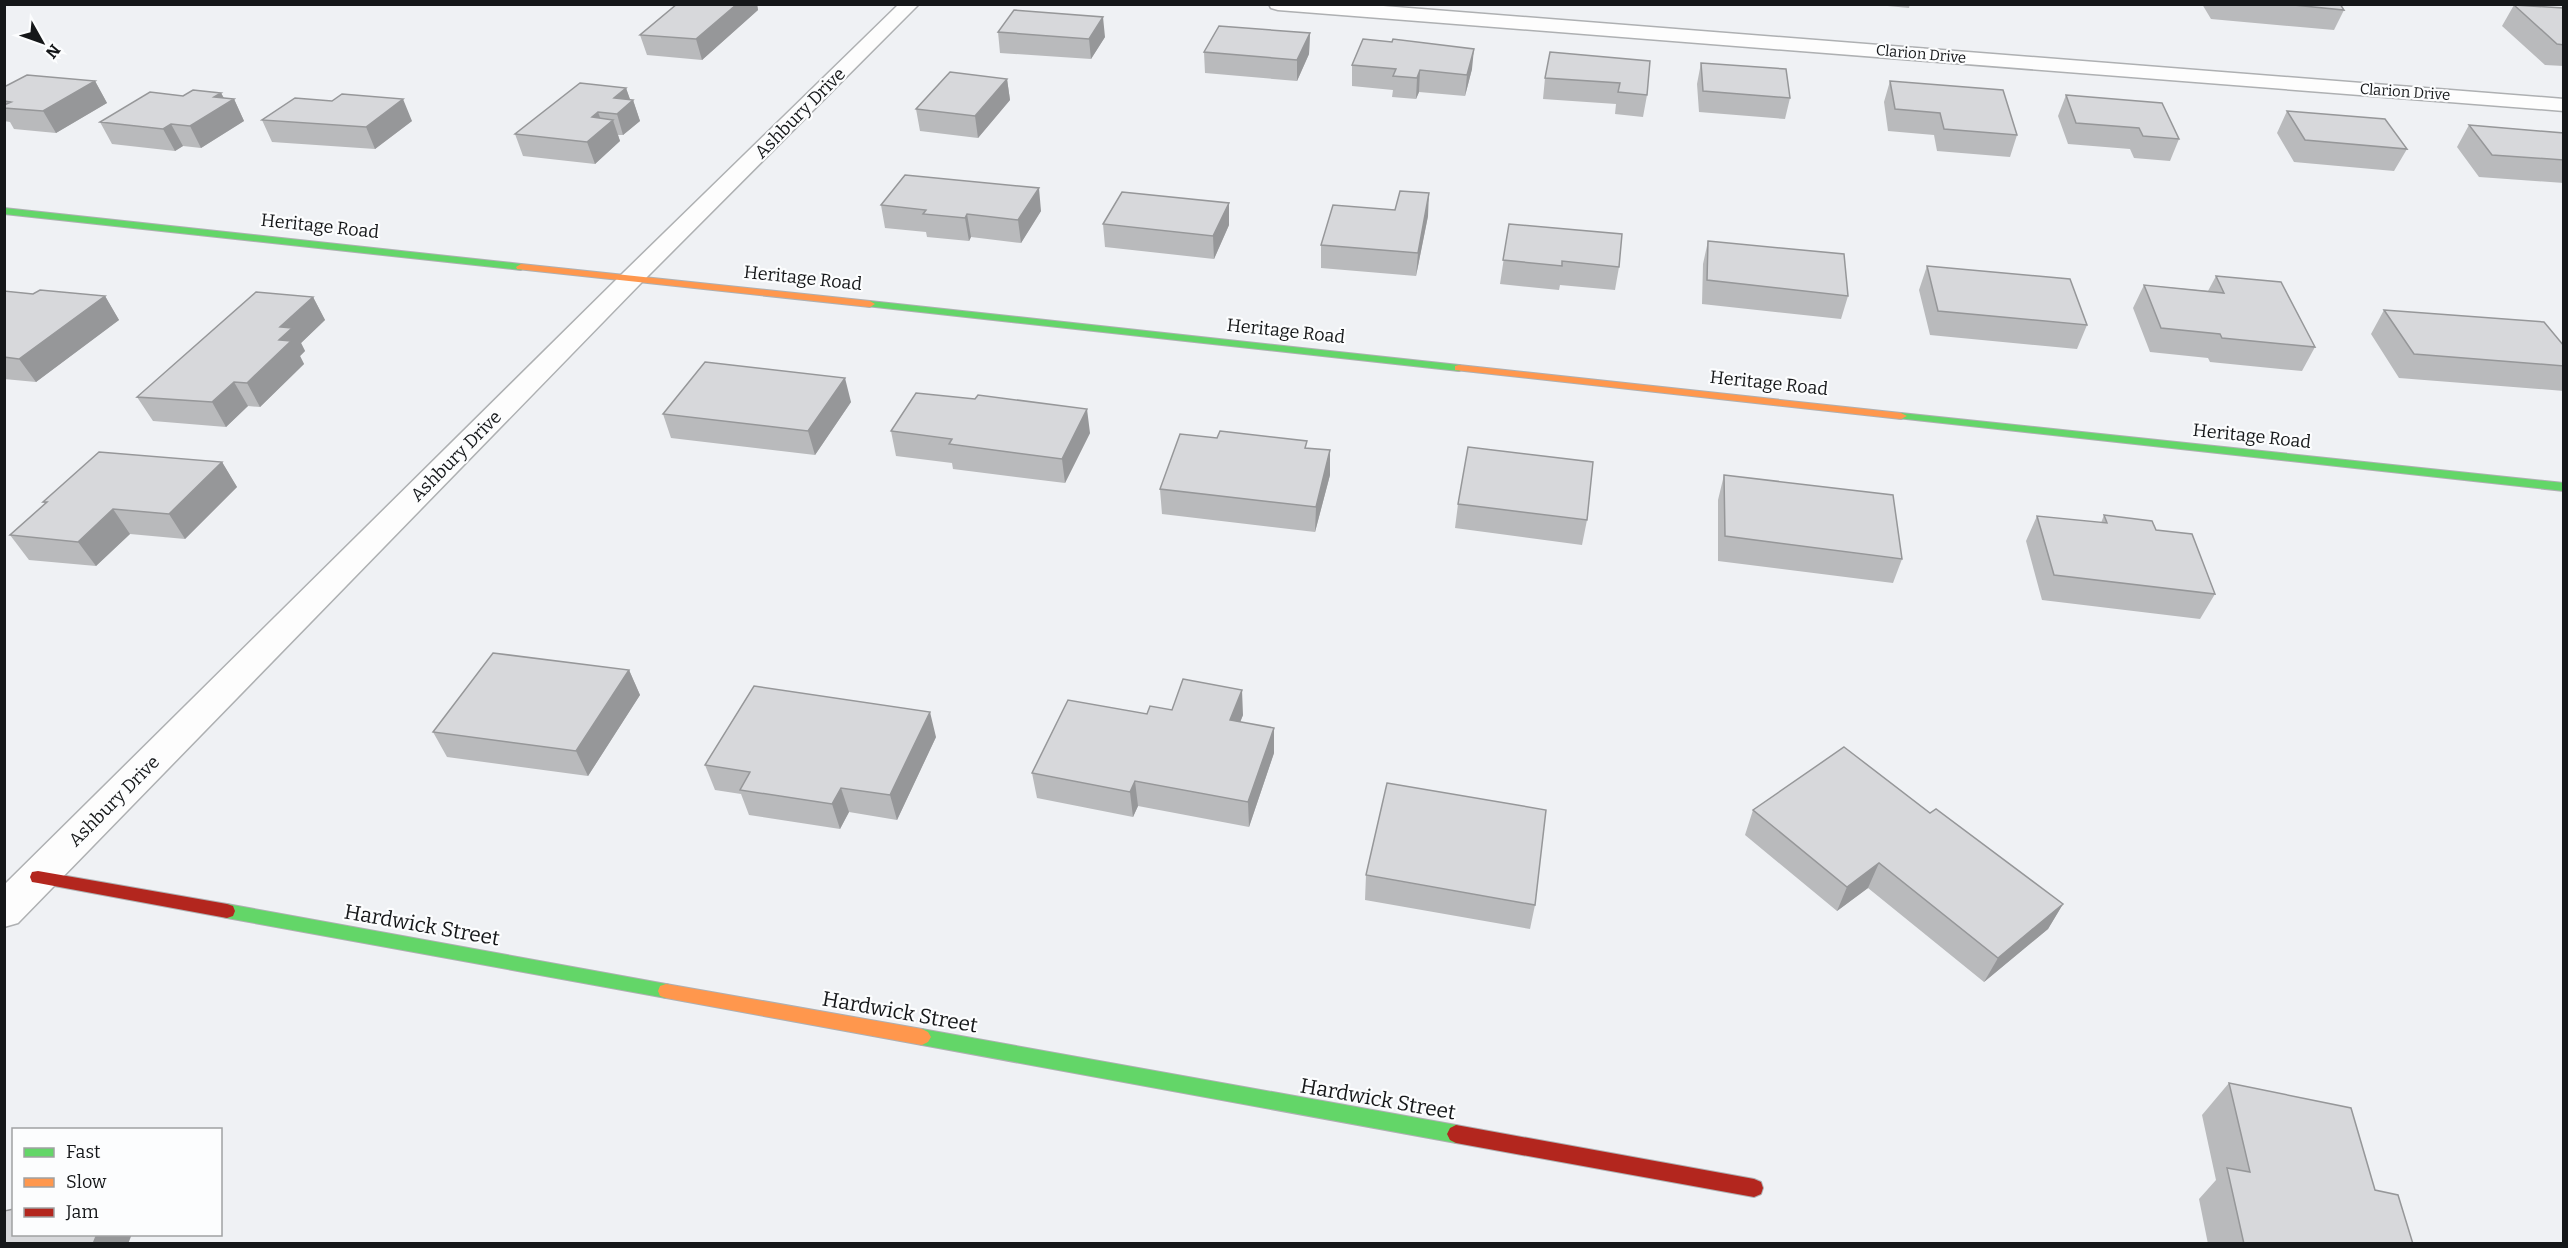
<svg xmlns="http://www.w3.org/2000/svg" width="2568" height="1248" font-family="Bitter,serif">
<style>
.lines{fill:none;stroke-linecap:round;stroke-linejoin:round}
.street-casing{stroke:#aeb0b2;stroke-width:3}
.fast-casing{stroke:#aeb0b2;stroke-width:2}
.slow-casing{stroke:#aeb0b2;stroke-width:2}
.jam-casing{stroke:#aeb0b2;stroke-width:2}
.street{fill:#fdfdfd;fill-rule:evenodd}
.fast{fill:#63d668;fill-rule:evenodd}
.slow{fill:#ff974d;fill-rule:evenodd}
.jam{fill:#b3261e;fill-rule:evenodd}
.wall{fill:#b9babc}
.shaded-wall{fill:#969799}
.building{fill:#d7d8db;stroke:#969799;stroke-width:1.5}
.labels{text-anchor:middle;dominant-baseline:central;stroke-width:4.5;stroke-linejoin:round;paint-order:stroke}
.far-street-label{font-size:15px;fill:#151719;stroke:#fcfdfe}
.street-label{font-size:18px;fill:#151719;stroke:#fcfdfe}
.near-street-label{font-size:21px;fill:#151719;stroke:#fcfdfe}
</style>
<rect width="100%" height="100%" fill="#eff1f4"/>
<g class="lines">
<defs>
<path id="street" d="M899,4H919L641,283L18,923L4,927V885L623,273Z
M1269,4H1358L2564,99V111L1278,10L1271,8Z"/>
<path id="fast" d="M4,208L521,264L526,267L521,270L4,214Z
M870,301L1459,365L1465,368L1459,371L866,306V302Z
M1901,413L2564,483V491L1897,418L1895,416Z
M227,904L666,984L672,986L674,991L672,996L666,998L227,918L221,916L219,911L221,906Z
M922,1029L1456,1125L1462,1128L1465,1134L1462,1140L1456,1143L922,1045L916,1042L913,1037L916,1032Z"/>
<path id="slow" d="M521,264L870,301L875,304L870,307L517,269L516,267Z
M1459,365L1901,413L1907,416L1901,419L1455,370V366Z
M666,984L922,1029L928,1032L931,1037L928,1042L922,1045L666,998L660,996L658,991L660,986Z"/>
<path id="jam" d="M38,871L227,904L233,906L235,911L233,916L227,918L38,883L32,882L30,877L32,872Z
M1456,1125L1754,1179L1761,1182L1763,1188L1761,1194L1754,1197L1456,1143L1450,1140L1447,1134L1450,1128Z"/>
</defs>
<use href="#street" class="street-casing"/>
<use href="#fast" class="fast-casing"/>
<use href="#slow" class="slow-casing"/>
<use href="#jam" class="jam-casing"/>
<use href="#street" class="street"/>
<use href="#fast" class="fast"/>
<use href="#slow" class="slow"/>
<use href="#jam" class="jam"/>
</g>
<path class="wall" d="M677,4H757L758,10L702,60L647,55L640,35Z
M1866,4H1910L1909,8Z
M2202,4H2340L2344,10L2334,30L2211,19Z
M2514,5L2564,8V66L2545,65L2502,26Z
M998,32L1105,37L1091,59L1000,53Z
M1310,33L1309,54L1297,81L1205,73L1204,52Z
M1550,52L1647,95L1643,117L1615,114L1616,104L1543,99L1545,78Z
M1701,63L1790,98L1785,119L1699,112L1697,84Z
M1352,65L1472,69L1465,96L1419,92L1416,99L1392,97L1393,90L1352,86Z
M1007,79L1010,100L978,138L920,131L916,109Z
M95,81L107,103L56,133L14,129L10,122L4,121V87Z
M1890,81L2017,135L2010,157L1937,151L1934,135L1888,131L1884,102Z
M626,88L630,100H633L640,121L623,135H618L620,141L595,164L523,156L515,134Z
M221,93L224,98L234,99L244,121L201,148L183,146L175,151L112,144L100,122L183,96Z
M2066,95L2179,139L2170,161L2134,158L2130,149L2068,144L2058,116Z
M2287,111L2407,149L2394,171L2294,162L2277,133Z
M262,120L412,121L375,149L272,142Z
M2469,125L2564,133V183L2479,177L2457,147Z
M1229,203V225L1214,259L1105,247L1103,224Z
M881,205L1041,211L1021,243L971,237L969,241L927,237L926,232L885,228Z
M1395,210L1428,216L1416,276L1321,268V245Z
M1509,224L1619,267L1615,290L1560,285L1559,290L1500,284Z
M1708,241L1848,296L1841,319L1702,304L1703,264Z
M1927,266L2087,325L2077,349L1930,335L1919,290Z
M2216,276L2315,347L2302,371L2210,362L2208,358L2150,352L2133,308L2144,285L2208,291Z
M4,291L33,294L105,296L119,320L36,382L4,379Z
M313,297L325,320L301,343L305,351L300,356L304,364L260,407L248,406L226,427L153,421L137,397Z
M2384,310L2564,346V391L2399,378L2371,334Z
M851,402L815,455L671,438L663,414Z
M891,431L1090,433L1065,483L953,469L952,463L896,456Z
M222,462L237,487L185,539L130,534L96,566L29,560L10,535L45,504L43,502Z
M1330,475L1315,532L1162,514L1160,489Z
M1724,475L1902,559L1893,583L1718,561V500Z
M1458,504L1587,520L1582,545L1455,528Z
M2104,515L2156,530L2215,594L2200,619L2042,600L2026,541L2037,516L2101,523Z
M629,670L640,695L588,776L447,757L433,732Z
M1172,710L1243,715L1240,722L1274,728V753L1249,827L1138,806L1133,817L1037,798L1032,773L1147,714Z
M936,737L897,820L849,812L840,829L749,815L741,794L715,790L705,765Z
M1753,810L1930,813L2063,904L2048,929L1984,982L1868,888L1837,911L1745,835Z
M1366,875L1535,905L1530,929L1365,900Z
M2229,1083L2375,1190L2413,1244H2208L2199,1199L2216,1180L2202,1115Z"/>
<path class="shaded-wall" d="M737,4H757L758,10L702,60L696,39Z
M1103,17L1105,37L1091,59L1089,39Z
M1310,33L1309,54L1297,81V60Z
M1474,49L1472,69L1465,96L1467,75Z
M1420,70L1419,92L1416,99L1417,78Z
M1007,79L1010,100L978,138L975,116Z
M95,81L107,103L56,133L43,111Z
M626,88L631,102L633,100L640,121L623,135L617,114L614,98Z
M221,93L227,104L234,99L244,121L201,148L190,126L214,97Z
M403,99L412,121L375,149L366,127Z
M598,112L604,128L613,120L620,141L595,164L587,142L592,117Z
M171,124L183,146L175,151L163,129Z
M1039,188L1041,211L1021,243L1018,220Z
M1429,193L1428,216L1416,276L1418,253Z
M1229,203V225L1214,259L1213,236Z
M967,214L971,237L969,241L965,218Z
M105,296L119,320L36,382L19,359Z
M313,297L325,320L301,343L305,351L300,356L304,364L260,407L247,383L279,340L280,327Z
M845,378L851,402L815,455L808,431Z
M234,382L248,406L226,427L212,402Z
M1087,409L1090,433L1065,483L1062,459Z
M1330,450V475L1315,532L1316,507Z
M222,462L237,487L185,539L169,514Z
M113,509L130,534L96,566L78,542Z
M629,670L640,695L588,776L576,751Z
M1242,690L1243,715L1231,745L1230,720Z
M930,712L936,737L897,820L890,795Z
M1274,728V753L1249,827L1248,802Z
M1135,781L1138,806L1133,817L1130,792Z
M841,788L849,812L840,829L832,804Z
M1879,863L1868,888L1837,911L1847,887Z
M2063,904L2048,929L1984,982L1998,958Z
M97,1234H132L128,1244H93Z"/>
<path class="building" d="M677,4H737L696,39L640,35Z
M2284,4H2340L2344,10Z
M2514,5L2563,8L2564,45L2557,44Z
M1014,10L1103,17L1089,39L998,32Z
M1219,26L1310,33L1297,60L1204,52Z
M1363,39L1392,42L1393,39L1474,49L1467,75L1420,70L1417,78L1393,76L1396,69L1352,65Z
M1550,52L1650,61L1647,95L1618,92L1620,83L1545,78Z
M1701,63L1786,69L1790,98L1703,91Z
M950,72L1007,79L975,116L916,109Z
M27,75L95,81L43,111L4,108V105L11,102L4,101V87Z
M1890,81L2003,90L2017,135L1944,129L1940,113L1895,109Z
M580,83L626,88L614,98L633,100L617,114L598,112L592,117L613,120L587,142L515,134Z
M193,90L221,93L214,97L234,99L190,126L171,124L163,129L100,122L150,92L183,96Z
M342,94L403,99L366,127L262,120L295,98L332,101Z
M2066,95L2162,103L2179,139L2143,136L2139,128L2076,123Z
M2287,111L2385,119L2407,149L2305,140Z
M2469,125L2564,133V160L2492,155Z
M905,175L1039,188L1018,220L967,214L965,218L923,214L926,210L881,205Z
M1400,191L1429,193L1418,253L1321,245L1333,205L1395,210Z
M1122,192L1229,203L1213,236L1103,224Z
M1509,224L1622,234L1619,267L1562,261V266L1503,260Z
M1708,241L1844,254L1848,296L1707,280Z
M1927,266L2070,279L2087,325L1938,311Z
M2216,276L2281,282L2315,347L2222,338L2220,334L2161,328L2144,285L2224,293Z
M40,290L105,296L19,359L4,357V291L33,294Z
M256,292L313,297L280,327L292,328L279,340L291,341L247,383L234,382L212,402L137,397Z
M2384,310L2544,322L2564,346V366L2414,354Z
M705,362L845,378L808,431L663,414Z
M916,393L975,399L978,395L1087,409L1062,459L949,444L952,439L891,431Z
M1220,431L1307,441L1305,448L1330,450L1316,507L1160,489L1180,434L1217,438Z
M1468,447L1593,462L1587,520L1458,504Z
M99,452L222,462L169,514L113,509L78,542L10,535L47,502H43Z
M1724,475L1893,495L1902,559L1725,536Z
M2104,515L2152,521L2156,530L2192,534L2215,594L2054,575L2037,516L2107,523Z
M493,653L629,670L576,751L433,732Z
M1183,679L1242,690L1230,720L1274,728L1248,802L1135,781L1130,792L1032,773L1068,700L1147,714L1150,706L1172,710Z
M754,686L930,712L890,795L841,788L832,804L740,790L750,772L705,765Z
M1844,747L1930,813L1936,809L2063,904L1998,958L1879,863L1847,887L1753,810Z
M1387,783L1546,810L1535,905L1366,875Z
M2229,1083L2351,1108L2375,1190L2398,1195L2413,1244H2244L2227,1168L2250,1172Z
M14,1209V1234H97L93,1244H4V1211Z"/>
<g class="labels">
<g class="far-street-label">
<text transform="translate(1921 54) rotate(5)">Clarion Drive</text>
<text transform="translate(2405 92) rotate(4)">Clarion Drive</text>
</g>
<g class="street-label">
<text transform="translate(800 113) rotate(-45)">Ashbury Drive</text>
<text transform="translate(320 226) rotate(6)">Heritage Road</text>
<text transform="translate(803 278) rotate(6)">Heritage Road</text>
<text transform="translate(1286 331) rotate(6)">Heritage Road</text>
<text transform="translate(1769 383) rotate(6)">Heritage Road</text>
<text transform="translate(2252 436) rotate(6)">Heritage Road</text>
<text transform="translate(456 456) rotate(-45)">Ashbury Drive</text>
<text transform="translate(114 801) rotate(-45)">Ashbury Drive</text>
</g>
<g class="near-street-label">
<text transform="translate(422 925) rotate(10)">Hardwick Street</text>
<text transform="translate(900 1012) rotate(10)">Hardwick Street</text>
<text transform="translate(1378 1099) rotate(10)">Hardwick Street</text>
</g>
</g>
<rect width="2568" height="1248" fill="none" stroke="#151719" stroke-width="12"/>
<rect x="12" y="1128" width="210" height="108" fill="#fcfdfe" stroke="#a0a1a2" stroke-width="1.5"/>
<rect x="24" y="1148" width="30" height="9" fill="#63d668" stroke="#a0a1a2" stroke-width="1.5"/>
<text x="66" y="1158" font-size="18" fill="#151719">Fast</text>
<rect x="24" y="1178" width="30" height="9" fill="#ff974d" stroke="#a0a1a2" stroke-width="1.5"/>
<text x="66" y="1188" font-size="18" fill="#151719">Slow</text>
<rect x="24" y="1208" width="30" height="9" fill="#b3261e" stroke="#a0a1a2" stroke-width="1.5"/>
<text x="66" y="1218" font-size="18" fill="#151719">Jam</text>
<g transform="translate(42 42) rotate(130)" stroke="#fcfdfe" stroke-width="4.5" paint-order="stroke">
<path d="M0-4.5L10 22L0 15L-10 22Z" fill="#151719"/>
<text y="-9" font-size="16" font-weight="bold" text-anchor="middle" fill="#151719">N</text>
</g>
</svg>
